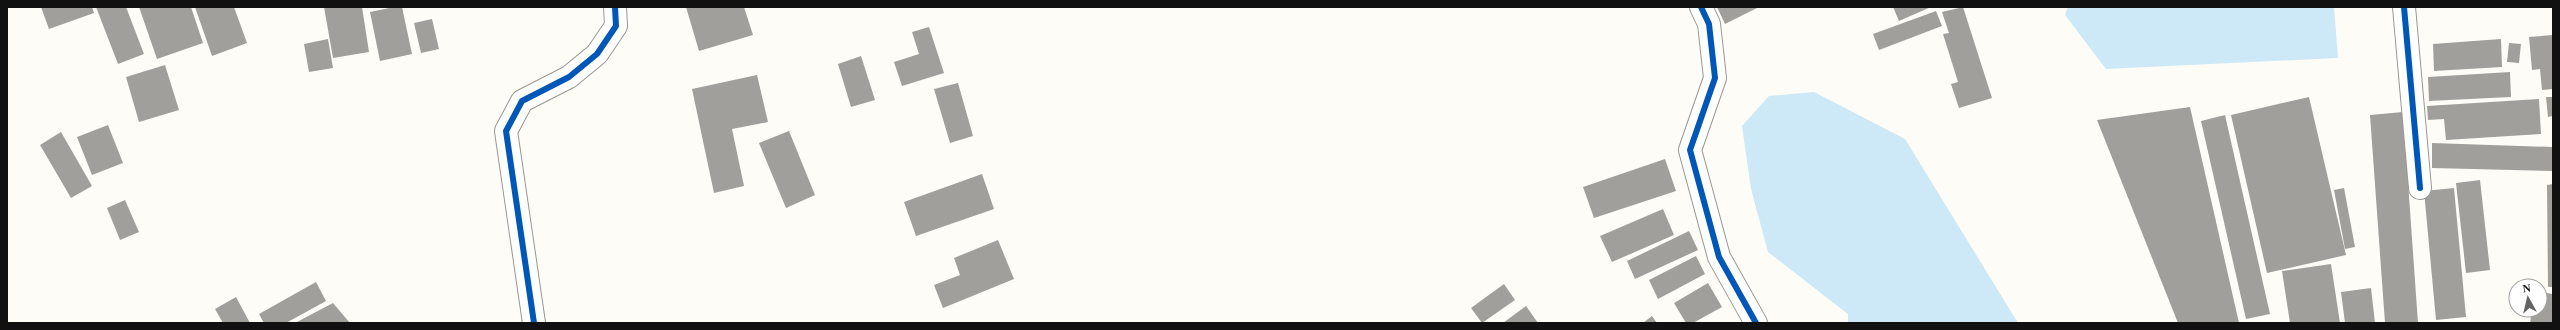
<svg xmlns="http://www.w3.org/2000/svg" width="2560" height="330" font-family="Georgia,serif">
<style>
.water{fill:#cde8f7}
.building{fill:#a19f9c}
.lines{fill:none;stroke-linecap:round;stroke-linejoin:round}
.minor-casing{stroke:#979795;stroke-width:24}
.minor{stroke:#fffffe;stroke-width:22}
.cycleway-casing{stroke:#fff;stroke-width:8}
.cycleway{stroke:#0057b8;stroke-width:6}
</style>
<rect width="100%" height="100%" fill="#fdfcf7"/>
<path class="water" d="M2068,7H2334L2338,58L2106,69L2065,15Z
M1814,92L1905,139L2018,323H1848V314L1768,252L1751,189L1742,126L1769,96Z"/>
<path class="building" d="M41,7H92L94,13L49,29Z
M96,7H126L144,54L118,64Z
M139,7H191L203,43L157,59Z
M195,7H234L247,43L212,56Z
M324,7H362L369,52L333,58Z
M394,7H402L412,54L380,61L370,12Z
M686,7H744L753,35L699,51Z
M1717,7H1759L1725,24Z
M1893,7H1931L1899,21Z
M1963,7L1992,98L1959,108L1951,84L1958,82L1943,34L1949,33L1942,12Z
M1936,11L1942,26L1879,50L1873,34Z
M432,19L439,49L421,53L414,23Z
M929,27L944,73L902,86L894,62L919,54L912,32Z
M2553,35V89L2542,90L2540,69L2532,70L2529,37Z
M328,39L333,68L309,72L304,44Z
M2501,39L2502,67L2434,71L2433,44Z
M2509,43L2521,44L2519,63L2507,62Z
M861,56L875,100L851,107L838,64Z
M165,65L179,110L139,122L126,77Z
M2510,72L2511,97L2429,101L2428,77Z
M757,75L768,122L732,129L744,186L714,193L692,89Z
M958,83L973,136L950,143L934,89Z
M2309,97L2346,255L2267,273L2231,115Z
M2546,97H2553V116L2548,117Z
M2539,99L2541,134L2446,140L2444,119L2428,120L2427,106Z
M2190,107L2239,323H2178L2097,120Z
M2403,112L2418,323H2385L2370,115Z
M2225,115L2270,314L2246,319L2201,121Z
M108,125L123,163L92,175L77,137Z
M789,131L815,195L786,208L759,143Z
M61,132L92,186L71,198L40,145Z
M2432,143L2553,147V171L2432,168Z
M1665,159L1676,191L1594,218L1583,187Z
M982,174L994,209L916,236L904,202Z
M2480,180L2490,270L2466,273L2456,183Z
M2553,184V287H2548L2547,185Z
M2344,188L2355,247L2345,249L2334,190Z
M2454,188L2466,317L2436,320L2424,191Z
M125,200L139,232L120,240L107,208Z
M1663,209L1674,235L1612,262L1600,236Z
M1689,231L1698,250L1635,279L1627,261Z
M998,240L1014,279L943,308L934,285L960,275L954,258Z
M1696,256L1705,274L1658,299L1649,280Z
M2331,264L2340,323H2290L2282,271Z
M316,282L326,301L286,323H264L259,314Z
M1708,283L1722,307L1693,323H1686L1674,303Z
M1504,284L1515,300L1482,323L1471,308Z
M2371,288L2375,323H2345L2341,292Z
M2540,292L2553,294V323H2530L2532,310H2540Z
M236,297L250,323H223L215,309Z
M333,303L350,323H295Z
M1526,306L1538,323H1503Z
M1652,316L1657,323H1643Z"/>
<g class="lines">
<defs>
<path id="minor" d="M1701,7L1709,24L1715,78L1690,150L1719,257L1756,323
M2404,7L2420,188
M534,323L506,131L522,101L569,77L597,54L616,26L615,7"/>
</defs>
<use href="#minor" class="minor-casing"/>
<use href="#minor" class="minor"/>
<defs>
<path id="cycleway" d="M1701,7L1709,24L1715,78L1690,150L1719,257L1756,323
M2404,7L2420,188
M534,323L506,131L522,101L569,77L597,54L616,26L615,7"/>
</defs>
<use href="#cycleway" class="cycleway-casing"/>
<use href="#cycleway" class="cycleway"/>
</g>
<rect width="2560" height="330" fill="none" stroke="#111111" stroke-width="16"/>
<g transform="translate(2528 298) rotate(352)"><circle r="19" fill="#ffffff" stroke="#a0a0a0"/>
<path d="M0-3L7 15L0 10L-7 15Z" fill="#646362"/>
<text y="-6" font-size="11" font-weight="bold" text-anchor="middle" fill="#111111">N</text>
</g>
</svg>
